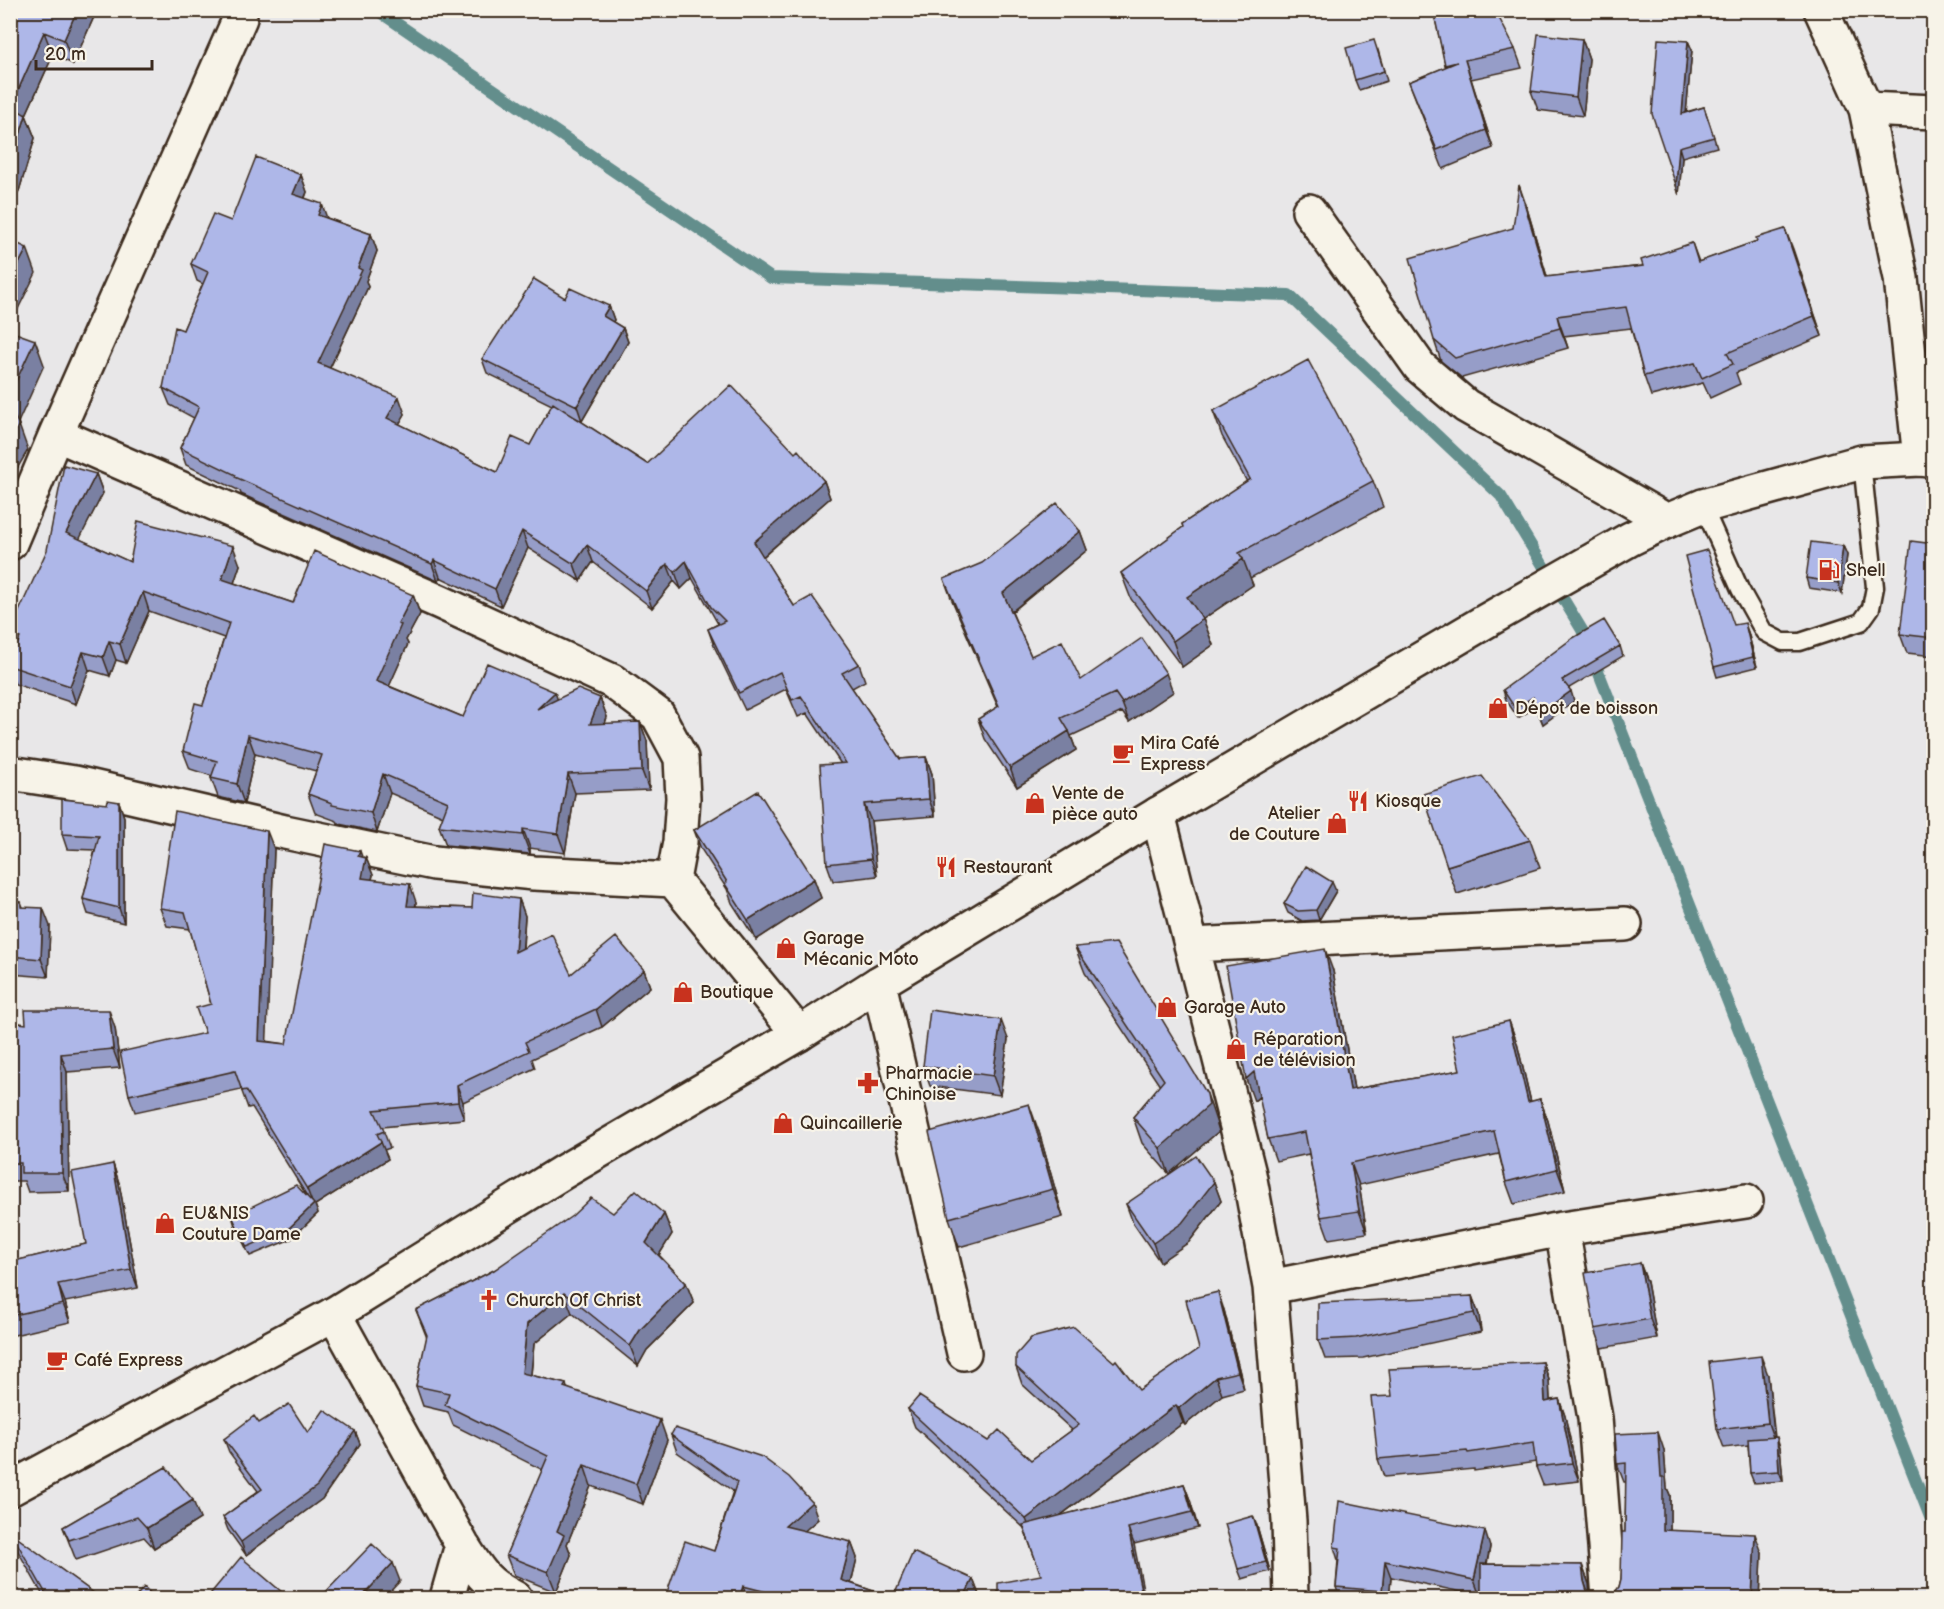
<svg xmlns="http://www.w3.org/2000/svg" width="1944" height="1609" font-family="'Balsamiq Sans',sans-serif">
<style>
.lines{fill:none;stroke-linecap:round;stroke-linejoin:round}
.stream{stroke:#648e8c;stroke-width:12}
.lane-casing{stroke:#3b2a1e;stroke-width:21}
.street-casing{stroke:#3b2a1e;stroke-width:38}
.secondary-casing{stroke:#3b2a1e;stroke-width:38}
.lane{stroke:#f7f3e8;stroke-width:16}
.street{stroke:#f7f3e8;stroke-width:33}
.secondary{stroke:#f7f3e8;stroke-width:33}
.wall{fill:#969dc8;stroke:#3b2a1e;stroke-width:1.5}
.shaded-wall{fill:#7a80a2;stroke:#3b2a1e;stroke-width:1.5}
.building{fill:#aeb7e8;stroke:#3b2a1e;stroke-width:1.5}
.labels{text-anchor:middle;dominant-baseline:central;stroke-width:4.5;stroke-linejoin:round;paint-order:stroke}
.poi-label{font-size:18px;fill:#3b2a1e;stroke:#f7f3e8;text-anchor:start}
</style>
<rect width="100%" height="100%" fill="#e8e7e8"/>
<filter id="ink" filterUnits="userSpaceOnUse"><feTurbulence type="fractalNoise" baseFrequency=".0167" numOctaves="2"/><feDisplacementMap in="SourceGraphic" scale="12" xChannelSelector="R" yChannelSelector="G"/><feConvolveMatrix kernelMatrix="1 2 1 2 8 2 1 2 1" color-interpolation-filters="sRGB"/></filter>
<g filter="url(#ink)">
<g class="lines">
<path class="stream" d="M377,10L771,278L1289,295L1501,496L1582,630L1934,1527"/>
<defs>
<path id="lane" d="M1703,506L1740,589L1764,632L1783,642H1800L1861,622L1871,608L1875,587L1862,462"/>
<path id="street" d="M1821,10L1866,109L1901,278L1920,459
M1866,109L1934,112
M1309,211L1420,367L1466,406L1667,521
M56,434L440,602L612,681L658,715L681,758L683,798L680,842L673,880
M10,543L56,434L240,18
M10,773L75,783L285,832L434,863L534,873L673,880L799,1034
M1158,814L1249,1174L1270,1287L1289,1521L1291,1598
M1191,945L1625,924
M879,983L964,1353
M1562,1229L1595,1418L1609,1598
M1270,1287L1562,1229L1746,1201
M334,1314L462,1545C479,1572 486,1584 515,1598
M447,1598L462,1545"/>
<path id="secondary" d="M10,1489L334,1314L563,1172L799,1034L879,983L1158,814L1486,621L1630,539L1667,521L1703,506L1862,462L1920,459L1934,461"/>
</defs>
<use href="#lane" class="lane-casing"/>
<use href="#street" class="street-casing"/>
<use href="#secondary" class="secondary-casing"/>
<use href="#lane" class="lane"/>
<use href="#street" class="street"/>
<use href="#secondary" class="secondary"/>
</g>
<path class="wall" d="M10,10H97L73,64L53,55L26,115L35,138L19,191Z
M1434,14L1515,49L1522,68L1471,79L1493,148L1443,169L1409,82L1446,67Z
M1582,39L1589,59L1583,116L1538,110L1531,91Z
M1688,41L1692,50L1686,112L1704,107L1717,147L1682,157L1679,195L1676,185Z
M1378,50L1387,81L1359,90L1355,80Z
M301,175L307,192L305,198L327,218L371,234L377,251L366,281L368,287L330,368L405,414L399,424L497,472L530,445L552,405L487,373L482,359L565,298L609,306L614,320L613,322L623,328L628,342L582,421L574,417L647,464L795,453L824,481L830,498L763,557L794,606L859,664L865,681L852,688L900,759L926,757L932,774L935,816L871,821L877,876L833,881L827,864L841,764L807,713L798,717L786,689L745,710L714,646L708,629L718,624L692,578L681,589L674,581L652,608L593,562L580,581L528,548L501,606L440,577L438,581L241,494L240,491L186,465L180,448L194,418L170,405L163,388L183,330L203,284L197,281L191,264L231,221Z
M1526,205L1547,277L1643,266L1692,243L1699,262L1757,241L1785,229L1822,336L1736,373L1740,384L1710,398L1703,383L1651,396L1644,376L1631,328L1564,336L1568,348L1462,378L1441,361L1434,340L1513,228Z
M1213,411L1373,481L1383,507L1250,578L1253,585L1203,619L1213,645L1182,667L1131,599L1121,573L1183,527L1182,524L1247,482L1222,436Z
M96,474L103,493L79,539L130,562L240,565L234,583L293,603L413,595L420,614L406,640L408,644L389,686L463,717L557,699L600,698L607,717L605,724L640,722L647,741L649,790L575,793L565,853L530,848V854L446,845L439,826L443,816L390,793L377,832L339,824L337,821L315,813L308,794L316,771L255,754L244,803L218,797L211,778L212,776L190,769L183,751L203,705L224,638L149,611L126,663L116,660L110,676L89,670L76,704L15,684L10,672V660L15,650L10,638V631Z
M1080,531L1087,550L1012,612L1031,656L1081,680L1173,692L1129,722L1122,712L1071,736L1076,750L1017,787L985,739L978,719L998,707L951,598L944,579Z
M1934,544V656L1907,653L1900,634Z
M1843,546L1847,555L1842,593L1809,588L1806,578Z
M1734,625L1748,632L1757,667L1717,677L1714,667Z
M1620,646L1623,656L1569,688L1574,701L1543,724L1536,707L1518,718L1506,700L1503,690Z
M119,802L124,817V923L88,914L83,899L95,850L67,849L62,834L107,804Z
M694,830L814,879L821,898L756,940L732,903L727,889L701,849Z
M1530,840L1540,868L1457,894L1447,866Z
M274,849L266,1041L286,1044L362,857L366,858L373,875L372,879L416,902V906L472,908L519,899L525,916L523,948L571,974L644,970L650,987L602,1027L532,1059L535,1068L463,1102L464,1119L382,1127L390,1148L384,1150L388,1159L315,1205L318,1213L291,1239L250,1256L235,1226L232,1216L307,1196L252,1107L248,1108L241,1089L135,1112L129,1095L205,1033L211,1004L190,929L167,926L160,908Z
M1336,891L1319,920L1302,921L1288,913L1284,904Z
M10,901L21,902L23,907L50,926L48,977L10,974Z
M1075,947L1216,1121L1219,1131L1169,1174L1142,1143L1133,1117L1160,1086L1085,973Z
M1333,971L1354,1089L1460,1070L1509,1021L1517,1043L1531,1102L1540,1099L1548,1121L1565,1191L1514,1204L1506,1182L1499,1154L1359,1185L1367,1233L1329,1239L1321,1217L1309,1154L1276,1161L1268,1139L1260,1097L1254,1101Z
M10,1022L26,1024L115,1028L120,1068L67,1072L69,1191L28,1192L24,1181H10Z
M1008,1039L1000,1095L930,1086L923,1066Z
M1039,1132L1063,1217L959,1247L949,1218Z
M113,1164L119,1183L138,1288L65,1302L70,1322L10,1336V1262L86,1244Z
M1214,1182L1221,1201L1189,1242L1160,1262L1133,1223L1126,1204Z
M613,1213L664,1214L672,1234L659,1255L686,1283L694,1303L647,1350L638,1366L572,1313L534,1344L531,1375L566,1384L567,1388L667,1440L643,1504L591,1486L567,1544L571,1555L556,1592L514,1575L506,1555L543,1470L453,1425L448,1412L423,1406L416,1386L427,1338L416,1310L494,1270Z
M1640,1263L1647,1282L1657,1338L1602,1348L1595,1329Z
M1472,1296L1479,1315L1481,1332L1363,1358L1325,1359L1318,1340Z
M1224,1310L1244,1389L1222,1395L1185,1425L1183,1423L1060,1516L1184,1484L1190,1500L1198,1528L1134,1544L1041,1575L1024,1528L915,1427L908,1409L1031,1460L1072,1430L1022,1384L1016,1367L1139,1390L1199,1349Z
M1543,1362L1549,1380L1550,1400L1559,1399L1565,1416L1579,1481L1543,1485L1536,1467V1462L1474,1471V1469L1384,1477L1378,1459L1392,1396Z
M1768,1375L1775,1437L1780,1447L1783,1481L1754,1483L1750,1473L1748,1445L1724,1448L1717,1429Z
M259,1423L308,1433L355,1431L360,1444L322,1499L246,1555L228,1530L223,1517L258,1491L229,1452L224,1439Z
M671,1435L818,1519L804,1531L851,1542L857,1558L851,1583L893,1598L973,1579L979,1595L977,1599H668L666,1595L714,1551L733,1491L677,1452Z
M1664,1450L1667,1488L1670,1495V1531L1762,1553L1760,1599H1481V1593L1480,1596L1391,1577L1389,1599H1340L1336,1587L1338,1560L1334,1547H1490L1487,1564L1582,1565L1589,1584L1590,1593L1594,1596L1603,1598L1613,1595L1619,1587L1621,1579L1625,1532L1626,1482H1624L1617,1464Z
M166,1467L200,1519L154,1548L144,1537L76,1560L63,1527Z
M1257,1526L1270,1571L1242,1579L1238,1569Z
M12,1534L102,1599H45L18,1551Z"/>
<path class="shaded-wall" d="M77,10H97L73,64L64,40Z
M44,32L53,55L19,130L11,106Z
M1582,39L1589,59L1583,116L1576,97Z
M1688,41L1692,50L1685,124L1682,114Z
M1465,60L1471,79L1493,148L1486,130Z
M26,115L35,138L19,191L10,205V167Z
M1679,147L1682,157L1679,195L1676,185Z
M301,175L307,192L299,211L293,194Z
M1519,185L1526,205L1553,297L1546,277Z
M322,204L328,221L318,215Z
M1785,229L1793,249L1822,336L1814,316Z
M371,234L377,251L366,281L368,287L324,380L318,363L358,268Z
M27,248L36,273L10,325V281Z
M609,306L614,320L608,330L603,316Z
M1557,316L1564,336L1568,348L1560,328Z
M623,328L628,342L582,421L577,406Z
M35,340L44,365L16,427L10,411V394Z
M399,397L405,414L393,435L387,418Z
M19,425L28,450L10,481V440Z
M96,474L103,493L73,552L66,533Z
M824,481L830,498L760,559L754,542Z
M522,531L528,548L501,606L495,589Z
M1080,531L1087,550L1011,612L1003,593Z
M587,545L593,562L580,581L574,564Z
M233,546L240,565L229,598L222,579Z
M1843,546L1847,555L1842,593L1838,583Z
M1243,559L1253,585L1197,623L1187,597Z
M434,560L440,577L438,581L432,564Z
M686,561L692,578L681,589L675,572Z
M667,564L674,581L652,608L646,591Z
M143,592L149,611L126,663L120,644Z
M413,595L420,614L406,640L408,644L383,700L376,681L398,624Z
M1203,619L1213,645L1182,667L1173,641Z
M1745,623L1748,632L1757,667L1753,657Z
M109,641L116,660L110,676L103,657Z
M83,652L89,670L76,704L70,686Z
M1166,673L1173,692L1129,722L1122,703Z
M1571,691L1574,701L1543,724L1539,714Z
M555,692L561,710L537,709Z
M600,698L607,717L597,743L590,724Z
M640,722L647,741L649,790L642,771Z
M1069,731L1076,750L1017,787L1010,768Z
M248,735L255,754L244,803L237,784Z
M926,757L932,774L935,816L929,799Z
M383,774L390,793L377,832L371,813Z
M568,774L575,793L565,853L558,834Z
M119,802L124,817V923L119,908Z
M864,804L871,821L877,876L871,859Z
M523,829L530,848V854L523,835Z
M267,831L274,849L266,1058L259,1041Z
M360,851L365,865L366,858L373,875L368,895L362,878L358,856Z
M814,879L821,898L756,940L748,920Z
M1332,882L1336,891L1319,920L1316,910Z
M410,884L416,902L413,924L407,906Z
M519,899L525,916L521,969L515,952Z
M43,908L50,926L48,977L41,959Z
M1325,949L1333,971L1358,1112L1350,1090Z
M644,970L650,987L602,1027L596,1009Z
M109,1010L115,1028L120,1068L113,1049Z
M1001,1020L1008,1039L1000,1095L993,1076Z
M1509,1021L1517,1043L1536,1124L1528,1102Z
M61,1054L67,1072L69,1191L62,1173Z
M1254,1072L1262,1094L1254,1101L1246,1079Z
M457,1085L463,1102L464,1119L458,1102Z
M1207,1094L1216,1121L1219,1131L1169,1174L1160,1148Z
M1540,1099L1548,1121L1565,1191L1557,1169Z
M1029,1104L1039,1132L1063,1217L1053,1189Z
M381,1142L388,1159L315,1205L318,1213L291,1239L287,1230L313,1205L307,1189Z
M1351,1163L1359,1185L1367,1233L1359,1211Z
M113,1164L119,1183L138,1288L131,1270Z
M1214,1182L1221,1201L1189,1242L1160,1262L1153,1243Z
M664,1214L672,1234L654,1263L646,1243Z
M1640,1263L1647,1282L1657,1338L1650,1319Z
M686,1283L694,1303L647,1350L638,1366L630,1346L640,1330Z
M58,1284L65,1302L70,1322L63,1304Z
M1218,1292L1224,1310L1244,1389L1238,1372Z
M564,1293L572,1313L534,1344L529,1393L522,1373L527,1324Z
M1472,1296L1479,1315L1481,1332L1474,1313Z
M1761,1356L1768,1375L1775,1443L1768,1423Z
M1543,1362L1549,1380L1551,1419L1545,1402Z
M1216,1377L1222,1395L1185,1425L1179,1408Z
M1559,1399L1565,1416L1579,1481L1572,1463Z
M1176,1405L1183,1423L1033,1536L1026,1519Z
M660,1420L667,1440L643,1504L636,1484Z
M355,1431L360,1444L322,1499L246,1555L241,1542Z
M1658,1432L1664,1450L1667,1488L1670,1495V1549L1663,1530Z
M1777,1437L1780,1447L1783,1481L1779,1471Z
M584,1465L591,1486L567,1544L571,1555L556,1592L548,1572L557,1531Z
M1184,1484L1190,1500L1198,1528L1192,1512Z
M193,1500L200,1519L154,1548L147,1528Z
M812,1502L818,1519L791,1543L785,1526Z
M1253,1516L1257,1526L1270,1571L1266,1562Z
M1128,1528L1134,1544L1145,1599H1143Z
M1485,1531L1490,1547L1480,1596L1474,1580Z
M1755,1534L1762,1553L1760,1599H1752Z
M851,1542L857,1558L848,1596L841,1580Z
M1385,1561L1391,1577L1389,1599H1385L1382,1591Z
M393,1563L400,1581L383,1599H360Z
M1582,1565L1589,1584L1590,1599L1584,1581Z
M973,1579L979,1595L977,1599H963Z
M743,1586L748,1599H739Z"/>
<path class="building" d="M10,10H77L64,40L44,32L11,106L26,115L10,167Z
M1451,10H1495L1515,49L1465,60L1486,130L1437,150L1409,82L1457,62L1445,65L1434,14Z
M1538,34L1582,39L1576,97L1531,91Z
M1658,39L1688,41L1682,114L1704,107L1714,137L1679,147L1676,185L1652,114Z
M1374,40L1384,71L1355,80L1346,48Z
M256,157L301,175L293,194L322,204L318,215L371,234L358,268L362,270L318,363L399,397L387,418L497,472L512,437L530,445L553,403L647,464L731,385L795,453L798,450L824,481L754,542L794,606L812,596L859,664L842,673L900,759L926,757L929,799L864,804L871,859L827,864L820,765L846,763L801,696L792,700L780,672L739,693L708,629L725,621L711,607L686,561L675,572L667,564L646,591L587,545L574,564L522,531L495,589L434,560L432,564L235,477L236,475L180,448L199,407L163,388L175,327L183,330L208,272L191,264L213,214L231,221Z
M1519,185L1546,277L1643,266L1641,260L1692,243L1698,262L1757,241L1756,238L1785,229L1814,316L1727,353L1733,364L1702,378L1695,363L1644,376L1626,307L1557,316L1560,328L1455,358L1434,340L1410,258L1513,228Z
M10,240L27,248L10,281Z
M534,279L565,298L570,288L609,306L603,316L623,328L577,406L482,359Z
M10,331L35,340L10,394Z
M1308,360L1373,481L1239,553L1243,559L1187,597L1203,619L1173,641L1121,573L1183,527L1182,524L1250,479L1213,411Z
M10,408L19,425L10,440Z
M64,465L96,474L66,533L130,562L138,521L233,546L222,579L293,603L314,551L413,595L398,624L401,625L376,681L463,717L487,663L555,692L537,709L578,689L600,698L590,724L640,722L642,771L568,774L558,834L523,829V835L439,826L448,802L383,774L371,813L332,805V803L308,794L322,755L248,735L237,784L211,778L217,761L183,751L195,703L203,705L229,623L143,592L120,644L109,641L103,657L83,652L70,686L10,666V660L20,638L10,635V631L47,550Z
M1057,503L1080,531L1003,593L1031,656L1062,641L1081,680L1142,638L1166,673L1122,703L1115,693L1061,718L1069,731L1010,768L978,719L999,706L944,579L982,563Z
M1911,541L1934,544V638L1900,634Z
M1811,542L1843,546L1838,583L1806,578Z
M1707,550L1734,625L1745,623L1753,657L1714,667L1685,556Z
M1604,620L1620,646L1562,680L1571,691L1539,714L1533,697L1515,708L1503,690L1573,638Z
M1482,776L1530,840L1447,866L1423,794Z
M758,791L814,879L748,920L725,884L727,882L694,830Z
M62,799L107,804L108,800L119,802V908L83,899L99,836L62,834Z
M175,811L267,831L259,1041L286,1044L325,844L360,851L358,856L366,858L362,878L410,884L407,906L472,908L473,893L519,899L515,952L552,934L571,974L616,937L644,970L596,1009L525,1042L529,1051L457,1085L458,1102L374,1110L384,1131L377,1134L381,1142L307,1189L246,1090L242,1091L235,1071L129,1095L120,1052L205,1033L196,1008L211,1004L185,912L160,908Z
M1306,866L1332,882L1316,910L1298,911L1284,904Z
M10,901L21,902V907L43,908L41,959L10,956Z
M1116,943L1207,1094L1209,1105L1160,1148L1133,1117L1164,1080L1075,947Z
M1325,949L1350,1090L1460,1070L1452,1035L1509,1021L1528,1102L1540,1099L1557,1169L1506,1182L1494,1131L1351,1163L1359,1211L1321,1217L1305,1132L1268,1139L1254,1072L1246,1079L1226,966Z
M25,1010H109L113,1049L61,1054L62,1173H21V1163H10V1022L26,1024Z
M930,1010L1001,1020L993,1076L923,1066Z
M1029,1104L1053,1189L949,1218L929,1132Z
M1196,1156L1214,1182L1182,1223L1153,1243L1126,1204Z
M113,1164L131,1270L58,1284L63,1304L10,1316V1262L86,1244L72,1172Z
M296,1185L314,1204L287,1230L247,1247L232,1216Z
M636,1190L664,1214L646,1243L686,1283L640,1330L630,1346L564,1293L527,1324L522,1373L566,1384L564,1387L660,1420L636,1484L584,1465L557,1531L564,1535L548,1572L506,1555L548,1456L445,1405L449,1393L416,1386L427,1335L416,1310L494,1270L572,1216L591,1198L613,1213Z
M1640,1263L1650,1319L1595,1329L1585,1273Z
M1218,1292L1238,1372L1216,1377L1179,1408L1176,1405L1026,1519L908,1409L919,1396L988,1441L999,1430L1031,1460L1079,1425L1016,1367V1355L1031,1338L1074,1327L1114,1362L1116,1360L1139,1390L1199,1349L1186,1300Z
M1472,1296L1474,1313L1356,1338L1318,1340V1303Z
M1761,1356L1768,1423L1717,1429L1709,1362Z
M1543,1362L1545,1402L1559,1399L1572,1463L1536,1467L1533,1443L1468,1453L1467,1451L1378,1459L1371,1397L1392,1396L1389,1369Z
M289,1404L308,1433L324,1410L355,1431L317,1486L241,1542L223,1517L262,1489L224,1439L254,1416L259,1423Z
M675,1428L762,1457L789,1477L812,1502L785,1526L851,1542L841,1580L893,1598L913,1552L973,1579L963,1599H794L743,1586L739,1599H676L666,1595L685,1541L714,1551L737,1482L671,1435Z
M1658,1432L1661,1477H1663V1530L1755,1534L1752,1599H1481V1564L1582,1565L1584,1581L1587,1591L1594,1596L1603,1598L1613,1595L1619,1587L1621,1579L1622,1532H1625L1626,1463L1617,1464L1615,1434Z
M1777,1437L1779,1471L1750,1473L1748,1439Z
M166,1467L193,1500L147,1528L137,1517L69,1540L63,1527Z
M1184,1484L1192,1512L1128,1528L1143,1599H998V1583L1041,1575L1023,1525Z
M1339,1501L1485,1531L1474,1580L1385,1561L1382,1591L1336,1587L1340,1548L1334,1547Z
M1253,1516L1266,1562L1238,1569L1225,1524Z
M12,1534L102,1599H49Z
M372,1544L393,1563L360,1599H319Z
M241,1557L290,1599H206Z
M144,1587L157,1599H134Z"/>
</g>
<defs>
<symbol id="fuel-bare" viewBox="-9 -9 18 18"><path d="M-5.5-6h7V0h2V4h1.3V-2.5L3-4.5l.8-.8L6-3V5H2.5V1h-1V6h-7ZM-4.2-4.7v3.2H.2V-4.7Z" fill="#c8321e" stroke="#f7f3e8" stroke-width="2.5" paint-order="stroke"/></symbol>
<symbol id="shop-bare" viewBox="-9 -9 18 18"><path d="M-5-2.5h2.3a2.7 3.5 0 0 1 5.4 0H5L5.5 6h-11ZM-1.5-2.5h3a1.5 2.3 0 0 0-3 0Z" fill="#c8321e" stroke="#f7f3e8" stroke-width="2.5" paint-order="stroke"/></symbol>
<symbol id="cafe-bare" viewBox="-9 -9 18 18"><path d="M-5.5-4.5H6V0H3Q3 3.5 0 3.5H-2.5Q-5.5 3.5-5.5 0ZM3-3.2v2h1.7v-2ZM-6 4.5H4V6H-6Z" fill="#c8321e" stroke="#f7f3e8" stroke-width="2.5" paint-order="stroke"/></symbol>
<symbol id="restaurant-bare" viewBox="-9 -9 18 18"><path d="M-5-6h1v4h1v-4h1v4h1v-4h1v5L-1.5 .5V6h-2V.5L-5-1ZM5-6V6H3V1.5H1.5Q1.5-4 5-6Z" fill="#c8321e" stroke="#f7f3e8" stroke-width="2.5" paint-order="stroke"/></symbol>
<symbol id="pharmacy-bare" viewBox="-9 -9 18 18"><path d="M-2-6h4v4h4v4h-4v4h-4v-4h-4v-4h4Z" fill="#c8321e" stroke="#f7f3e8" stroke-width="2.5" paint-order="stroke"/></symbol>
<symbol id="church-bare" viewBox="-9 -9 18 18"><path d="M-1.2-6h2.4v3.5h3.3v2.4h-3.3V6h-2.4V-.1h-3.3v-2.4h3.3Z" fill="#c8321e" stroke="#f7f3e8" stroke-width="2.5" paint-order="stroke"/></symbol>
</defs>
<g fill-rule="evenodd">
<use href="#fuel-bare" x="1814" y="555" width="30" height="30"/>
<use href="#shop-bare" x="1483" y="693" width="30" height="30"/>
<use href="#cafe-bare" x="1108" y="738" width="30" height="30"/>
<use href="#restaurant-bare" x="1343" y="786" width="30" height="30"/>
<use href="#shop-bare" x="1020" y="788" width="30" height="30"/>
<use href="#shop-bare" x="1322" y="808" width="30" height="30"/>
<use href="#restaurant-bare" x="931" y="852" width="30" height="30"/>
<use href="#shop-bare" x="771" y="933" width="30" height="30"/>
<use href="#shop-bare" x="668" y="977" width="30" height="30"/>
<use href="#shop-bare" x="1152" y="992" width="30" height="30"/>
<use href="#shop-bare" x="1221" y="1034" width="30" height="30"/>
<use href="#pharmacy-bare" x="853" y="1068" width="30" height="30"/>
<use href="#shop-bare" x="768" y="1108" width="30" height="30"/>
<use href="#shop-bare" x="150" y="1208" width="30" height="30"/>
<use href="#church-bare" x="474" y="1285" width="30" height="30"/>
<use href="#cafe-bare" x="42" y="1345" width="30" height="30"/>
</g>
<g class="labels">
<g class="poi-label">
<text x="1846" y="570">Shell</text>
<text x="1515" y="708">Dépot de boisson</text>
<text x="1140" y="743">Mira Café<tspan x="1140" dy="21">Express</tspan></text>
<text x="1052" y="793">Vente de<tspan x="1052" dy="21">pièce auto</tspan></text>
<text x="1375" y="801">Kiosque</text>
<text x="1320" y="813" text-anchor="end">Atelier<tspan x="1320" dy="21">de Couture</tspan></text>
<text x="963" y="867">Restaurant</text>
<text x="803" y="938">Garage<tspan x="803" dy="21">Mécanic Moto</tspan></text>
<text x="700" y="992">Boutique</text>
<text x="1184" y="1007">Garage Auto</text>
<text x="1253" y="1039">Réparation<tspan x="1253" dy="21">de télévision</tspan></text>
<text x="885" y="1073">Pharmacie<tspan x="885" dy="21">Chinoise</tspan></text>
<text x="800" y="1123">Quincaillerie</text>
<text x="182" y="1213">EU&amp;NIS<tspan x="182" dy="21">Couture Dame</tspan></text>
<text x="506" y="1300">Church Of Christ</text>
<text x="74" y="1360">Café Express</text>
</g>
</g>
<rect width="1944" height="1609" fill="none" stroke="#f7f3e8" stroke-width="36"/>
<rect x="18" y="18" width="1908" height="1573" fill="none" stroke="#3b2a1e" stroke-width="2" filter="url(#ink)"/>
<path d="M36 60v9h116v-9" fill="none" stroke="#3b2a1e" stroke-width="3"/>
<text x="45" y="60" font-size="18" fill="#3b2a1e" stroke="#f7f3e8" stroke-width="4.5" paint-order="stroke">20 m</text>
</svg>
